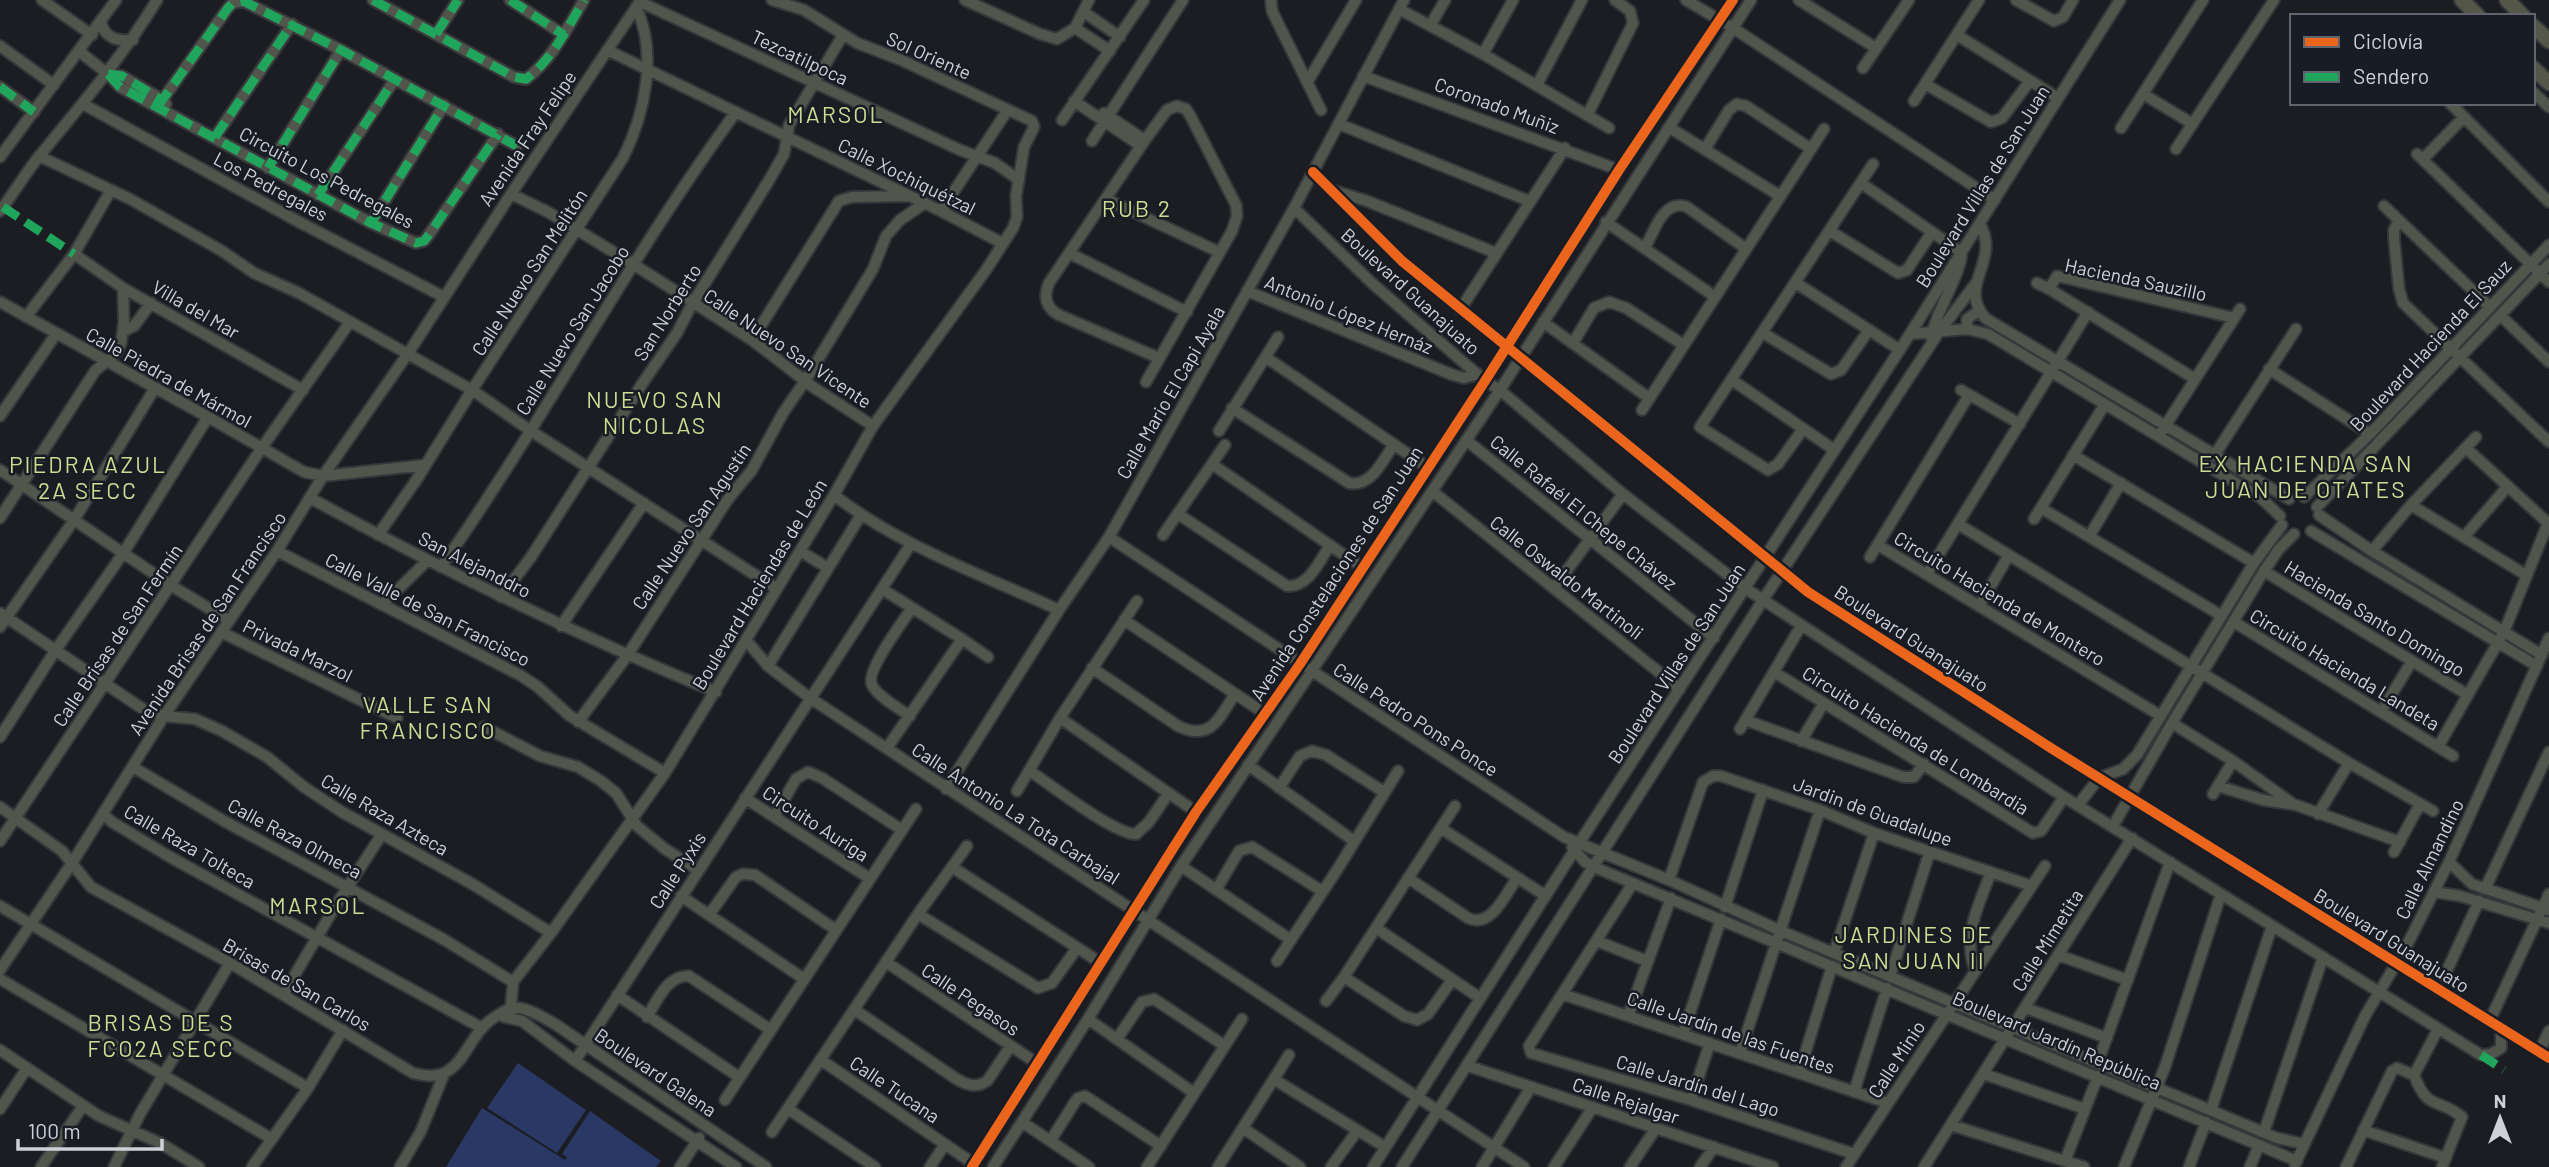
<svg xmlns="http://www.w3.org/2000/svg" width="2549" height="1167" font-family="Barlow,sans-serif">
<style>
.pitch{fill:#293865}
.lines{fill:none;stroke-linecap:round;stroke-linejoin:round}
.minor-casing{stroke:#35373b;stroke-width:14}
.major-casing{stroke:#35373b;stroke-width:18}
.minor{stroke:#52554c;stroke-width:10}
.major{stroke:#545748;stroke-width:14}
.quiet{stroke:#20a55d;stroke-width:9;stroke-dasharray:18 9;stroke-linecap:butt}
.cycleway-casing{stroke:#181c25;stroke-width:15}
.cycleway{stroke:#eb651d;stroke-width:10}
.labels{text-anchor:middle;dominant-baseline:central;stroke-width:5;stroke-linejoin:round;paint-order:stroke}
.street-label{font-size:19px;fill:#cfd1d8;stroke:#181c25}
.quarter-label{font-size:23px;letter-spacing:2px;fill:#ccdc90;stroke:#181c25}
</style>
<rect width="100%" height="100%" fill="#1b1d22"/>
<path class="pitch" d="M518,1063L586,1110L557,1153L487,1108Z
M482,1108L565,1160L567,1157L562,1154L590,1111L661,1161L656,1167H446Z"/>
<g class="lines">
<defs>
<path id="minor" d="M42,0L92,35
M373,0L514,77L526,79C552,60 568,27 584,0
M510,0L564,35
M965,0L1040,34L1057,39L1075,28L1089,0
M1271,0L1272,11L1321,110
M1686,0L1733,28L1995,200
M1799,0L1876,48
M2016,0L2054,21L2063,17L2073,0
M640,2L960,150L995,163L1019,180
M1399,9L1483,54L1609,128
M1084,12L1120,37
M101,22C105,39 118,41 133,40
M1430,26L1445,0
M1075,28L1110,51
M436,34L458,0
M1957,35L2058,98
M0,46L54,85
M607,50L941,211L1002,243
M80,52L108,74L120,87L371,223L416,243L424,241L428,236L498,134
M1483,54L1513,0
M1863,68L1909,0
M108,74L122,76L163,100L166,104
M1363,76L1619,170
M1308,81L1356,0
M1925,84L1991,122L2002,118L2030,81
M1537,85L1582,0
M0,87L34,112
M2533,92L2549,107
M2143,94L2193,124
M1074,101L1141,146
M1914,101L1979,0
M2450,103L2549,202
M83,104L301,223L444,297
M158,106L228,8L233,3L243,1L341,50L517,146
M1104,113L1143,139
M1588,114L1633,23L1630,11L1615,0
M1062,120L1144,0
M1339,124L1529,201
M1670,128L1780,196
M2121,128L2203,0
M215,137L292,24
M1092,141L1183,0
M1705,149L1729,110L1737,104L1746,106L1811,149
M2176,149L2274,0
M2417,154L2549,282
M39,156L130,199L222,251L254,273L299,293L472,390L531,431L777,589
M0,157L116,0
M2423,159L2464,117
M268,168L341,50
M1313,172L1402,261L1808,592L2054,750L2549,1058
M1861,183L1961,252C1965,266 1934,316 1931,337
M1335,191L1367,201L1496,253
M511,194L548,212L633,264L752,340L813,387L873,426
M318,195L395,79
M1106,199L1219,252
M2384,206L2490,307
M1294,208L1373,284L1485,381L1500,390L1623,494L1745,588L2064,797L2481,1055L2491,1054L2501,1048V1027
M0,211C14,193 26,172 41,154C82,104 123,56 157,0
M941,211L1007,111
M2399,220L2394,230V238L2399,289L2403,303L2549,442
M1606,222L1714,296
M371,223L444,105
M1980,224C2001,262 1957,284 1985,318L2289,499
M1830,231L1898,273L1907,270L1932,232
M1645,248C1654,231 1664,198 1687,207L1745,248
M1069,253L1187,312
M74,254L123,288L303,390
M1796,283L1900,350
M2037,283L2051,290
M1247,291L1453,375L1464,378L1478,374
M0,302L208,417L304,472L323,476L425,465
M1460,310L1565,148
M2500,315L2549,362
M26,317L74,254L111,190
M1543,322L1649,398
M1967,329V319L1980,310
M124,331L134,326L151,303
M1763,333L1831,374L1841,370L1869,330
M1910,334L1967,329L1988,334L2261,498L2280,516
M752,340L839,201L852,197L909,196
M1573,343L1594,308L1609,302L1626,308L1682,344
M1267,358L1427,467
M2269,369L2370,434
M2195,379L2051,290L2052,284L2057,276L2234,318
M1732,380L1833,449
M1146,382L1232,231L1237,216L1236,205L1191,117L1186,109L1177,106L1167,110L1145,140L1049,283C1043,297 1046,308 1059,315L1159,358
M1961,390L2020,424
M1232,408L1349,483C1372,487 1383,460 1394,444
M1642,410L1824,129
M0,416L56,334
M1803,429L1778,464L1768,470L1700,427L1873,164
M1219,431L1278,337
M2162,431L2240,309
M1466,440L1714,638
M2466,448L2549,524
M2073,455L2254,563
M2214,456L2296,329
M1212,464L1363,568
M0,470L172,586L228,620
M1432,491L1680,689
M834,495C901,547 983,575 1059,610
M2304,497L2370,434L2549,245
M310,498C442,570 577,635 716,692
M2411,505L2526,575
M2317,507L2549,264
M2041,508L2222,616
M1178,514L1287,586C1308,588 1320,561 1330,545
M2319,515L2372,551L2542,655
M0,518L95,371L117,352L121,343L124,322L123,288
M2034,519L2105,404
M1958,524L2349,763L2433,811
M2311,531L2537,666
M378,535L417,479L472,390L623,158C645,114 658,53 636,7
M1163,535L1225,445
M2090,535L2121,483
M1109,537L1564,837L1669,880L1781,931L2277,1138L2304,1144
M2464,537L2508,486
M1878,545L2161,716
M277,551L520,675L538,687L570,716L665,773
M800,551L828,568
M2372,551L2411,505L2476,437
M1870,557L1969,395
M441,567C545,419 629,258 736,112
M2264,571L2468,695
M1927,574L2088,312
M1554,588L1623,494
M882,589L962,639L988,657
M501,597L531,557L642,384L677,333L692,304L768,182L784,154L789,125L843,35
M382,605L428,560
M1979,606L2009,555
M0,613L140,707L150,713L164,716L195,719L222,731L267,757L304,787L342,812L474,885L551,933
M1124,620L1264,713
M2234,622L2453,756
M561,626L644,503
M0,627L74,520L155,388
M221,632L397,718
M746,640L768,666L810,698L1524,1167
M768,666L861,515
M1092,668L1178,726C1211,742 1219,718 1235,694
M1774,672L2033,833L2041,831L2064,797
M2381,712L2412,661
M910,716C901,710 876,695 872,685C865,672 903,621 912,608
M1060,718L1196,812
M1745,720L1903,777H1914L1924,764
M578,722L627,656L728,499L752,470L783,413L805,381L873,269L886,236L900,220L925,203
M2172,723L2233,761L2293,804
M484,727L540,756L578,767L601,781L616,793L637,826L665,849L698,870
M1740,729L1801,626
M0,737L55,651L124,552L208,417
M1801,741L1824,703
M2438,747L2504,632L2548,523
M887,748L962,639
M1248,765L1354,841
M133,767L224,821L443,939L513,982
M1030,771C1051,785 1114,834 1136,834L1149,822L1168,794
M2099,778L2123,769L2137,755L2254,563L2282,525
M2218,786L2263,800L2296,805L2400,842
M1279,788L1300,756L1312,751L1326,755L1384,792
M946,789L1059,610L1109,537L1294,208L1404,0
M1017,791L1060,718L1137,601
M2213,794L2233,761
M745,798L869,878
M2078,805L2099,778
M0,807L62,851L91,887L230,963L413,1073C465,1088 462,1037 495,1017C503,1012 509,1007 520,1008C532,1010 544,1018 555,1024L766,1167
M103,814L112,822L170,857L482,1028
M2318,814L2349,763
M774,817L796,779L808,772L822,778L902,830
M2113,826L2172,723L2264,571L2279,549L2294,534
M1442,829L1546,896
M0,841L261,449L350,322
M1572,847L1585,862L1594,867L2297,1161
M2394,852L2420,804
M2449,862L2472,884L2549,910
M1181,866L1291,940
M952,867L1101,963
M1408,878L1468,918C1491,929 1506,894 1517,878
M1669,880L1703,782L1713,776H1721L1820,810L1874,833L2032,886
M1633,883L1529,1046L1531,1053L1691,1100L1854,1154
M2485,889L2549,752
M1216,890L1239,851L1252,847L1322,891
M2434,892L2460,896L2549,923
M681,896L804,979
M0,906L308,1088
M1725,907L1763,790
M918,914L1038,988L1052,983L1077,948
M709,915L736,877L743,874L755,875L836,930
M1376,928L1480,998
M1597,941L1647,961
M1834,953L1874,833
M2058,955L2128,980
M1277,961L1337,870L1398,771
M886,962L1038,1064
M0,970L72,863L164,716L277,551L323,476L409,352L511,194L641,0
M1975,970C1962,935 1979,905 1991,872
M1890,976L1930,851
M1344,977L1404,1016L1417,1020L1428,1014L1452,980
M0,979L272,1139
M2438,990L2479,901
M1562,994L1888,1103
M283,995L336,905L382,834
M617,995L739,1077
M1326,1001L1344,977L1455,806
M2026,1008L2107,1038
M855,1010L955,1078C966,1085 977,1089 988,1080L1010,1047
M1628,1016L1671,898
M504,1017L522,1021L575,1061L736,1167
M510,1017L513,982L551,933L665,773L834,495L873,426L986,270L1013,228L1017,217L1016,196L1024,147L1034,127L1032,121L901,60L857,43L804,10L772,0
M647,1017C657,1001 667,975 689,976L771,1030
M1088,1019L1194,1093
M2490,1020L2549,894
M1683,1034L1721,919
M1117,1039L1142,1002L1154,999L1225,1046
M0,1050L99,1116L160,1143L199,1167
M2539,1052L2549,1031
M1740,1053L1820,810
M821,1060L974,1164
M575,1061L911,544
M2098,1062L2170,862
M1468,1066L1773,1167
M1799,1073L1832,966
M1984,1074L2085,1109
M2414,1075L2438,1029
M1275,1080L1385,1147
M1854,1092L1887,988
M725,1100L916,809
M1691,1100L1710,1043
M0,1109L27,1068
M788,1109L875,1167
M2211,1110L2272,926
M1022,1122L1089,1167
M1951,1125L2084,1167
M1243,1128L1300,1167
M2363,1130L2446,1158
M772,1132L918,914L967,846
M2264,1132L2323,957
M1051,1140L1075,1102L1078,1098L1085,1096L1161,1146
M2065,1161L2098,1076
M2295,1164L2365,1016L2406,947L2449,862L2549,638
M41,1167L83,1106
M114,1167L140,1114L230,963
M252,1167L308,1088L343,1030
M400,1167L421,1131L444,1074
M680,1167L699,1138
M930,1167L945,1144
M972,1167L1196,812L1300,664L1485,381L1619,170L1733,0
M993,1167L1088,1019L1181,866L1500,390L1751,0
M1147,1167L1242,1019
M1218,1167L1289,1055
M1331,1167L1357,1131
M1373,1167L1574,851L1910,334L2120,0
M1402,1167L1763,600L1939,332L1976,283
M1482,1167L1531,1087
M1554,1167L1593,1107
M1630,1167L1656,1128
M1700,1167L1714,1147
M1846,1167L2045,866
M1924,1167L2132,838
M2124,1167L2165,1067L2221,894
M2189,1167L2206,1122
M2250,1167L2259,1145
M2346,1167L2392,1071L2397,1068L2414,1075C2428,1112 2438,1097 2462,1117L2442,1167"/>
<path id="major" d="M2462,0L2478,16
M2507,0L2523,16
M2533,26L2549,41
M2533,68L2549,83"/>
</defs>
<use href="#minor" class="minor-casing"/>
<use href="#major" class="major-casing"/>
<use href="#minor" class="minor"/>
<use href="#major" class="major"/>
<path class="quiet" d="M373,0L514,77L526,79C552,60 568,27 584,0
M510,0L564,35
M436,34L458,0
M108,74L120,87L371,223L416,243L424,241L428,236L498,134
M108,74L122,76L163,101
M0,87L34,112
M158,106L228,8L233,3L243,1L341,50L517,146
M215,137L292,24
M268,168L341,50
M318,195L395,79
M3,207L74,254
M371,223L444,105
M2481,1055L2504,1070"/>
<defs>
<path id="cycleway" d="M1313,172L1402,261L1808,592L2054,750L2549,1058
M972,1167L1196,812L1300,664L1485,381L1619,170L1733,0"/>
</defs>
<use href="#cycleway" class="cycleway-casing"/>
<use href="#cycleway" class="cycleway"/>
</g>
<g class="labels">
<g class="street-label">
<text transform="translate(929 55) rotate(24)">Sol Oriente</text>
<text transform="translate(800 57) rotate(25)">Tezcatilpoca</text>
<text transform="translate(1497 105) rotate(20)">Coronado Muñiz</text>
<text transform="translate(527 138) rotate(-56)">Avenida Fray Felipe</text>
<text transform="translate(907 176) rotate(26)">Calle Xochiquétzal</text>
<text transform="translate(327 177) rotate(28)">Circuito Los Pedregales</text>
<text transform="translate(271 186) rotate(28)">Los Pedregales</text>
<text transform="translate(1982 186) rotate(-58)">Boulevard Villas de San Juan</text>
<text transform="translate(529 272) rotate(-57)">Calle Nuevo San Melitón</text>
<text transform="translate(2136 279) rotate(12)">Hacienda Sauzillo</text>
<text transform="translate(1411 291) rotate(42)">Boulevard Guanajuato</text>
<text transform="translate(196 309) rotate(30)">Villa del Mar</text>
<text transform="translate(667 312) rotate(-58)">San Norberto</text>
<text transform="translate(1349 314) rotate(22)">Antonio López Hernáz</text>
<text transform="translate(572 330) rotate(-58)">Calle Nuevo San Jacobo</text>
<text transform="translate(2430 345) rotate(-47)">Boulevard Hacienda El Sauz</text>
<text transform="translate(788 348) rotate(34)">Calle Nuevo San Vicente</text>
<text transform="translate(169 377) rotate(29)">Calle Piedra de Mármol</text>
<text transform="translate(1170 392) rotate(-60)">Calle Mario El Capi Ayala</text>
<text transform="translate(1584 512) rotate(39)">Calle Rafaél El Chepe Chávez</text>
<text transform="translate(691 526) rotate(-56)">Calle Nuevo San Agustín</text>
<text transform="translate(475 564) rotate(27)">San Alejanddro</text>
<text transform="translate(1336 573) rotate(-57)">Avenida Constelaciones de San Juan</text>
<text transform="translate(1567 577) rotate(38)">Calle Oswaldo Martinoli</text>
<text transform="translate(759 584) rotate(-59)">Boulevard Haciendas de León</text>
<text transform="translate(2000 598) rotate(31)">Circuito Hacienda de Montero</text>
<text transform="translate(428 609) rotate(27)">Calle Valle de San Francisco</text>
<text transform="translate(2375 618) rotate(31)">Hacienda Santo Domingo</text>
<text transform="translate(207 623) rotate(-56)">Avenida Brisas de San Francisco</text>
<text transform="translate(117 635) rotate(-56)">Calle Brisas de San Fermín</text>
<text transform="translate(1912 638) rotate(33)">Boulevard Guanajuato</text>
<text transform="translate(298 650) rotate(26)">Privada Marzol</text>
<text transform="translate(1676 663) rotate(-57)">Boulevard Villas de San Juan</text>
<text transform="translate(2345 669) rotate(31)">Circuito Hacienda Landeta</text>
<text transform="translate(1416 719) rotate(33)">Calle Pedro Pons Ponce</text>
<text transform="translate(1916 740) rotate(32)">Circuito Hacienda de Lombardia</text>
<text transform="translate(1873 811) rotate(20)">Jardin de Guadalupe</text>
<text transform="translate(1016 813) rotate(33)">Calle Antonio La Tota Carbajal</text>
<text transform="translate(385 814) rotate(30)">Calle Raza Azteca</text>
<text transform="translate(816 823) rotate(33)">Circuito Auriga</text>
<text transform="translate(295 838) rotate(28)">Calle Raza Olmeca</text>
<text transform="translate(190 846) rotate(30)">Calle Raza Tolteca</text>
<text transform="translate(2429 859) rotate(-64)">Calle Almandino</text>
<text transform="translate(677 870) rotate(-57)">Calle Pyxis</text>
<text transform="translate(2047 940) rotate(-58)">Calle Mimetita</text>
<text transform="translate(2392 940) rotate(32)">Boulevard Guanajuato</text>
<text transform="translate(297 984) rotate(30)">Brisas de San Carlos</text>
<text transform="translate(971 999) rotate(34)">Calle Pegasos</text>
<text transform="translate(1731 1032) rotate(19)">Calle Jardín de las Fuentes</text>
<text transform="translate(2057 1040) rotate(23)">Boulevard Jardín República</text>
<text transform="translate(1896 1059) rotate(-57)">Calle Minio</text>
<text transform="translate(656 1072) rotate(34)">Boulevard Galena</text>
<text transform="translate(1698 1085) rotate(17)">Calle Jardín del Lago</text>
<text transform="translate(895 1089) rotate(34)">Calle Tucana</text>
<text transform="translate(1626 1100) rotate(18)">Calle Rejalgar</text>
</g>
<g class="quarter-label">
<text x="836" y="114">MARSOL</text>
<text x="1137" y="208">RUB 2</text>
<text x="655" y="399">NUEVO SAN<tspan x="655" dy="26">NICOLAS</tspan></text>
<text x="2306" y="463">EX HACIENDA SAN<tspan x="2306" dy="26">JUAN DE OTATES</tspan></text>
<text x="88" y="464">PIEDRA AZUL<tspan x="88" dy="26">2A SECC</tspan></text>
<text x="428" y="704">VALLE SAN<tspan x="428" dy="26">FRANCISCO</tspan></text>
<text x="318" y="905">MARSOL</text>
<text x="1914" y="934">JARDINES DE<tspan x="1914" dy="26">SAN JUAN II</tspan></text>
<text x="161" y="1022">BRISAS DE S<tspan x="161" dy="26">FCO2A SECC</tspan></text>
</g>
</g>
<rect x="2290" y="14" width="245" height="91" fill="#181c25" stroke="#61646d" stroke-width="2"/>
<rect x="2304" y="37" width="35" height="10" fill="#eb651d" stroke="#61646d" stroke-width="2"/>
<text x="2353" y="49" font-size="21" fill="#cfd1d8">Ciclovía</text>
<rect x="2304" y="72" width="35" height="10" fill="#20a55d" stroke="#61646d" stroke-width="2"/>
<text x="2353" y="84" font-size="21" fill="#cfd1d8">Sendero</text>
<g transform="translate(2500 1118)" stroke="#181c25" stroke-width="5" paint-order="stroke">
<path d="M0-5L12 26L0 18L-12 26Z" fill="#cfd1d8"/>
<text y="-10" font-size="19" font-weight="bold" text-anchor="middle" fill="#cfd1d8">N</text>
</g>
<path d="M18 1139v10h144v-10" fill="none" stroke="#cfd1d8" stroke-width="3.5"/>
<text x="28" y="1139" font-size="21" fill="#cfd1d8" stroke="#181c25" stroke-width="5" paint-order="stroke">100 m</text>
</svg>
